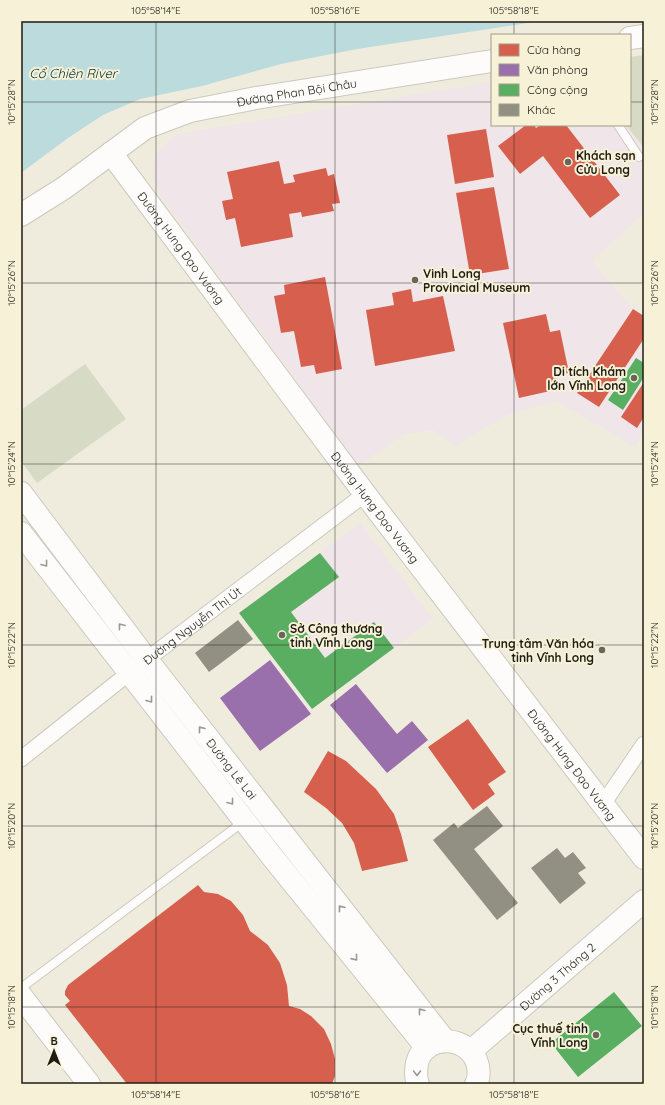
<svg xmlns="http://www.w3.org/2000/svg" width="665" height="1105" font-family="Quicksand,sans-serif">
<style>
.commercial{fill:#f0e5e9}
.green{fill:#d7dbc6}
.water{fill:#bcdbdd}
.shops{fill:#d6604d}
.offices{fill:#9970ab}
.public{fill:#5aae61}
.building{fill:#929083}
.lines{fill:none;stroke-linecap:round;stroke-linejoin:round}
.lane-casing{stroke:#cbc9be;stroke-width:10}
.street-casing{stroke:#cbc9be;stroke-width:17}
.secondary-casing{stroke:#cbc9be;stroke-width:24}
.lane{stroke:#fdfcfa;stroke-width:8}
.street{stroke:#fdfcfa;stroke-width:15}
.secondary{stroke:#fdfcfa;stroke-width:22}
.oneway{stroke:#999892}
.ticks{fill:none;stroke:#1f1d13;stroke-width:1;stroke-opacity:0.45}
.poi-dot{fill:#68655a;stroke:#f6f1d7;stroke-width:1.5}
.labels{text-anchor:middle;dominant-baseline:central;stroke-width:4;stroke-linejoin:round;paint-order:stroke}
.street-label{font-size:12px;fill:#1f1d13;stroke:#f6f1d7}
.poi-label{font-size:12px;font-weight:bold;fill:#1f1d13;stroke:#f6f1d7;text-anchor:start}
.water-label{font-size:13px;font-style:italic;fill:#023036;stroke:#f6f1d7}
.neatline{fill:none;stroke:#1f1d13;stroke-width:1.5}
.ticks-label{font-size:10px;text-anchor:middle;fill:#1f1d13}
</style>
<rect width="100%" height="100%" fill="#efecde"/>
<path class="commercial" d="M492,82V125H626L644,148V213L592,261L633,309L644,316V431L635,447L556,401L507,415L455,446L433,430L405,434L359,465L161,197L152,177L155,154L177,134Z
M360,523L433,619L312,709L239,613Z"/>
<path class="green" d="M644,55V148L626,125H630V57Z
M85,364L126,419L37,483L21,461V410Z"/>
<path class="water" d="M21,21H541L357,49L281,64L202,86L140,99L103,115L68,138L21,173Z"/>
<path class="shops" d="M526,125H534L536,128L541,125H566L620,195L590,218L543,156L520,174L498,146Z
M486,129L494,177L455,184L447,135Z
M279,161L284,184L295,182L293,175L326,168L328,176L334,174L340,203L332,204L334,211L302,217L301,212L289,214L293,237L241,247L235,218L226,220L222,201L233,199L227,172Z
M494,187L509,269L470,275L456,193Z
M325,277L342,369L316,374L314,365L301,367L294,331L281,333L274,296L285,294L284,285Z
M411,289L413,302L443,296L455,351L375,366L366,310L394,305L392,293Z
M633,309L644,316V341L643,340L599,407L577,393Z
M546,314L550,332L560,330L569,373L556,375L559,389L519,398L503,323Z
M644,382V417L637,428L621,417Z
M468,719L506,772L488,784L495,794L473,810L428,747Z
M328,751L346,761L376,789L394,814L401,834L408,861L362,871L354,843L342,823L326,808L304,792Z
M198,885L204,892L218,894L231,901L243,915L250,931L268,945L280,963L287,985L289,1006L300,1009L311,1016L324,1029L331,1044L335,1059V1076L332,1084H127L65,1005L70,1001L65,995V991L68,985Z"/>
<path class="offices" d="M270,660L311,714L260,751L220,698Z
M356,684L397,734L412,721L428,740L387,773L330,705Z"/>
<path class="public" d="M636,358L644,363V377L623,410L608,400Z
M320,553L339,577L291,612L325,658L374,622L394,648L312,709L239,613Z
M614,992L642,1026L578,1077L551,1043Z"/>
<path class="building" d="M238,620L253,639L209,672L195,653Z
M487,806L503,826L474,849L518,903L497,920L433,840L454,823L458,828Z
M557,848L565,858L573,852L586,868L578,873L586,883L560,904L531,868Z"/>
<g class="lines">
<defs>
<path id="lane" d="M618,125L639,157
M21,988L243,822"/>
<g id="street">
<path id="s1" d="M21,759L129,673L365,494"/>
<path d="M603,804L644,744"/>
</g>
<g id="secondary">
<path d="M630,38L644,36"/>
<path id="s2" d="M111,153L365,494L644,858"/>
<path id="s3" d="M21,215L64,188L145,128L190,111L256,98L492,61"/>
<path id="s4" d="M21,493L147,660L445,1041"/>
<path d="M21,533L274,859L427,1048"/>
<path d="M21,996L89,1084"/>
<path id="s5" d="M471,1051L644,901"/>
<path d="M418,1084C415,1077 416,1070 417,1063C425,1032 471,1035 478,1066C479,1072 479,1079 476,1084"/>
</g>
</defs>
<use href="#lane" class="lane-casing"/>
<use href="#street" class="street-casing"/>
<use href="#secondary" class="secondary-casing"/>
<use href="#lane" class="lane"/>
<use href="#street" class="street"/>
<use href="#secondary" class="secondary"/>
</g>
<defs><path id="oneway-chevron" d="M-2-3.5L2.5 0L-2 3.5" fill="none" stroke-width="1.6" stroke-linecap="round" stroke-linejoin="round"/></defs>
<g class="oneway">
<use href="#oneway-chevron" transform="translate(45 564) rotate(52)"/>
<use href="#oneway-chevron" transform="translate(121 626) rotate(-127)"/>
<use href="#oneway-chevron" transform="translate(150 700) rotate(52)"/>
<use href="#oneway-chevron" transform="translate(201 729) rotate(-128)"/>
<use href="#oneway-chevron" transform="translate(231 802) rotate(52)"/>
<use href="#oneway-chevron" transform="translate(341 908) rotate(-128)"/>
<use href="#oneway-chevron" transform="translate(355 958) rotate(51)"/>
<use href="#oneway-chevron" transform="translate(421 1011) rotate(-128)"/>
<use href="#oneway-chevron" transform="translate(417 1073) rotate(90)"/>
</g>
<path class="ticks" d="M156,21V1084M335,21V1084M514,21V35M21,102H492M630,102H644M514,125V1084M21,283H644M21,464H644M21,645H644M21,826H644M21,1007H644"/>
<g class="poi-dot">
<circle cx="568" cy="162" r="4"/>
<circle cx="415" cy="280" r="4"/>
<circle cx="634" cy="378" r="4"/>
<circle cx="282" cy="635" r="4"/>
<circle cx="602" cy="650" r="4"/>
<circle cx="596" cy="1035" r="4"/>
</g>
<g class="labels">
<g class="street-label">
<text stroke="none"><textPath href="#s3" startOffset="308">Đường Phan Bội Châu</textPath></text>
<text stroke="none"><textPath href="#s2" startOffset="118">Đường Hưng Đạo Vương</textPath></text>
<text stroke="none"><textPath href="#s2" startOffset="442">Đường Hưng Đạo Vương</textPath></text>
<text stroke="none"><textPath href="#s1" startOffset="217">Đường Nguyễn Thị Út</textPath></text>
<text stroke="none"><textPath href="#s2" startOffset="766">Đường Hưng Đạo Vương</textPath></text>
<text stroke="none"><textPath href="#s4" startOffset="347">Đường Lê Lai</textPath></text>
<text stroke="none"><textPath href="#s5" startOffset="114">Đường 3 Tháng 2</textPath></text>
</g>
<g class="poi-label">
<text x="576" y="155">Khách sạn<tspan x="576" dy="14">Cửu Long</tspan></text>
<text x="423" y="273">Vinh Long<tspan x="423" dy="14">Provincial Museum</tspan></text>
<text x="626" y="371" text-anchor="end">Di tích Khám<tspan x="626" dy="14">lớn Vĩnh Long</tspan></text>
<text x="290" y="628">Sở Công thương<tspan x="290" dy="14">tỉnh Vĩnh Long</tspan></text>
<text x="594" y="643" text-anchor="end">Trung tâm Văn hóa<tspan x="594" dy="14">tỉnh Vĩnh Long</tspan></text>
<text x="588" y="1028" text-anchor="end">Cục thuế tỉnh<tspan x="588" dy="14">Vĩnh Long</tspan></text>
</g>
<g class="water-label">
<text x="73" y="73">Cổ Chiên River</text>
</g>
</g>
<rect width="665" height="1105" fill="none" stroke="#f6f1d7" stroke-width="44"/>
<rect x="491" y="34" width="140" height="92" fill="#f6f1d7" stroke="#a09c89"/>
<rect x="499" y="44" width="20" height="12" fill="#d6604d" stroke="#a09c89"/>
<text x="527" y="54" font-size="12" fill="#1f1d13">Cửa hàng</text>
<rect x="499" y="64" width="20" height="12" fill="#9970ab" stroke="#a09c89"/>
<text x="527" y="74" font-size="12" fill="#1f1d13">Văn phòng</text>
<rect x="499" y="84" width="20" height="12" fill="#5aae61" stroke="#a09c89"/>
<text x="527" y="94" font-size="12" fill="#1f1d13">Công cộng</text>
<rect x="499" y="104" width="20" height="12" fill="#929083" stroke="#a09c89"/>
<text x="527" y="114" font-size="12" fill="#1f1d13">Khác</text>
<g transform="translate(54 1051)" stroke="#f6f1d7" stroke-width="3" paint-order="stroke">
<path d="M0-3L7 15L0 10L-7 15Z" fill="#1f1d13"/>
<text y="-6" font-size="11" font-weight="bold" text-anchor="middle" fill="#1f1d13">B</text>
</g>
<rect x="22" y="22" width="621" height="1061" class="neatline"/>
<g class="ticks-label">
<text x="156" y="14">105°58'14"E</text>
<text x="335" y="14">105°58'16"E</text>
<text x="514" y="14">105°58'18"E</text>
<text transform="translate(11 102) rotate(-90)" y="4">10°15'28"N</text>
<text transform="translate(654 102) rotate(-90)" y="4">10°15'28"N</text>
<text transform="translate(11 283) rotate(-90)" y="4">10°15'26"N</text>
<text transform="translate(654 283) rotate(-90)" y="4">10°15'26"N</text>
<text transform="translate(11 464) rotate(-90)" y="4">10°15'24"N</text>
<text transform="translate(654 464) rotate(-90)" y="4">10°15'24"N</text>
<text transform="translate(11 645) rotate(-90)" y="4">10°15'22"N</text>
<text transform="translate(654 645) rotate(-90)" y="4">10°15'22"N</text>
<text transform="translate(11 826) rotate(-90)" y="4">10°15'20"N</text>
<text transform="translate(654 826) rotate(-90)" y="4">10°15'20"N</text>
<text transform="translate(11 1007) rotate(-90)" y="4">10°15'18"N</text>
<text transform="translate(654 1007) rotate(-90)" y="4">10°15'18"N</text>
<text x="156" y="1098">105°58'14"E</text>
<text x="335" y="1098">105°58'16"E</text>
<text x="514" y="1098">105°58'18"E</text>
</g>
</svg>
